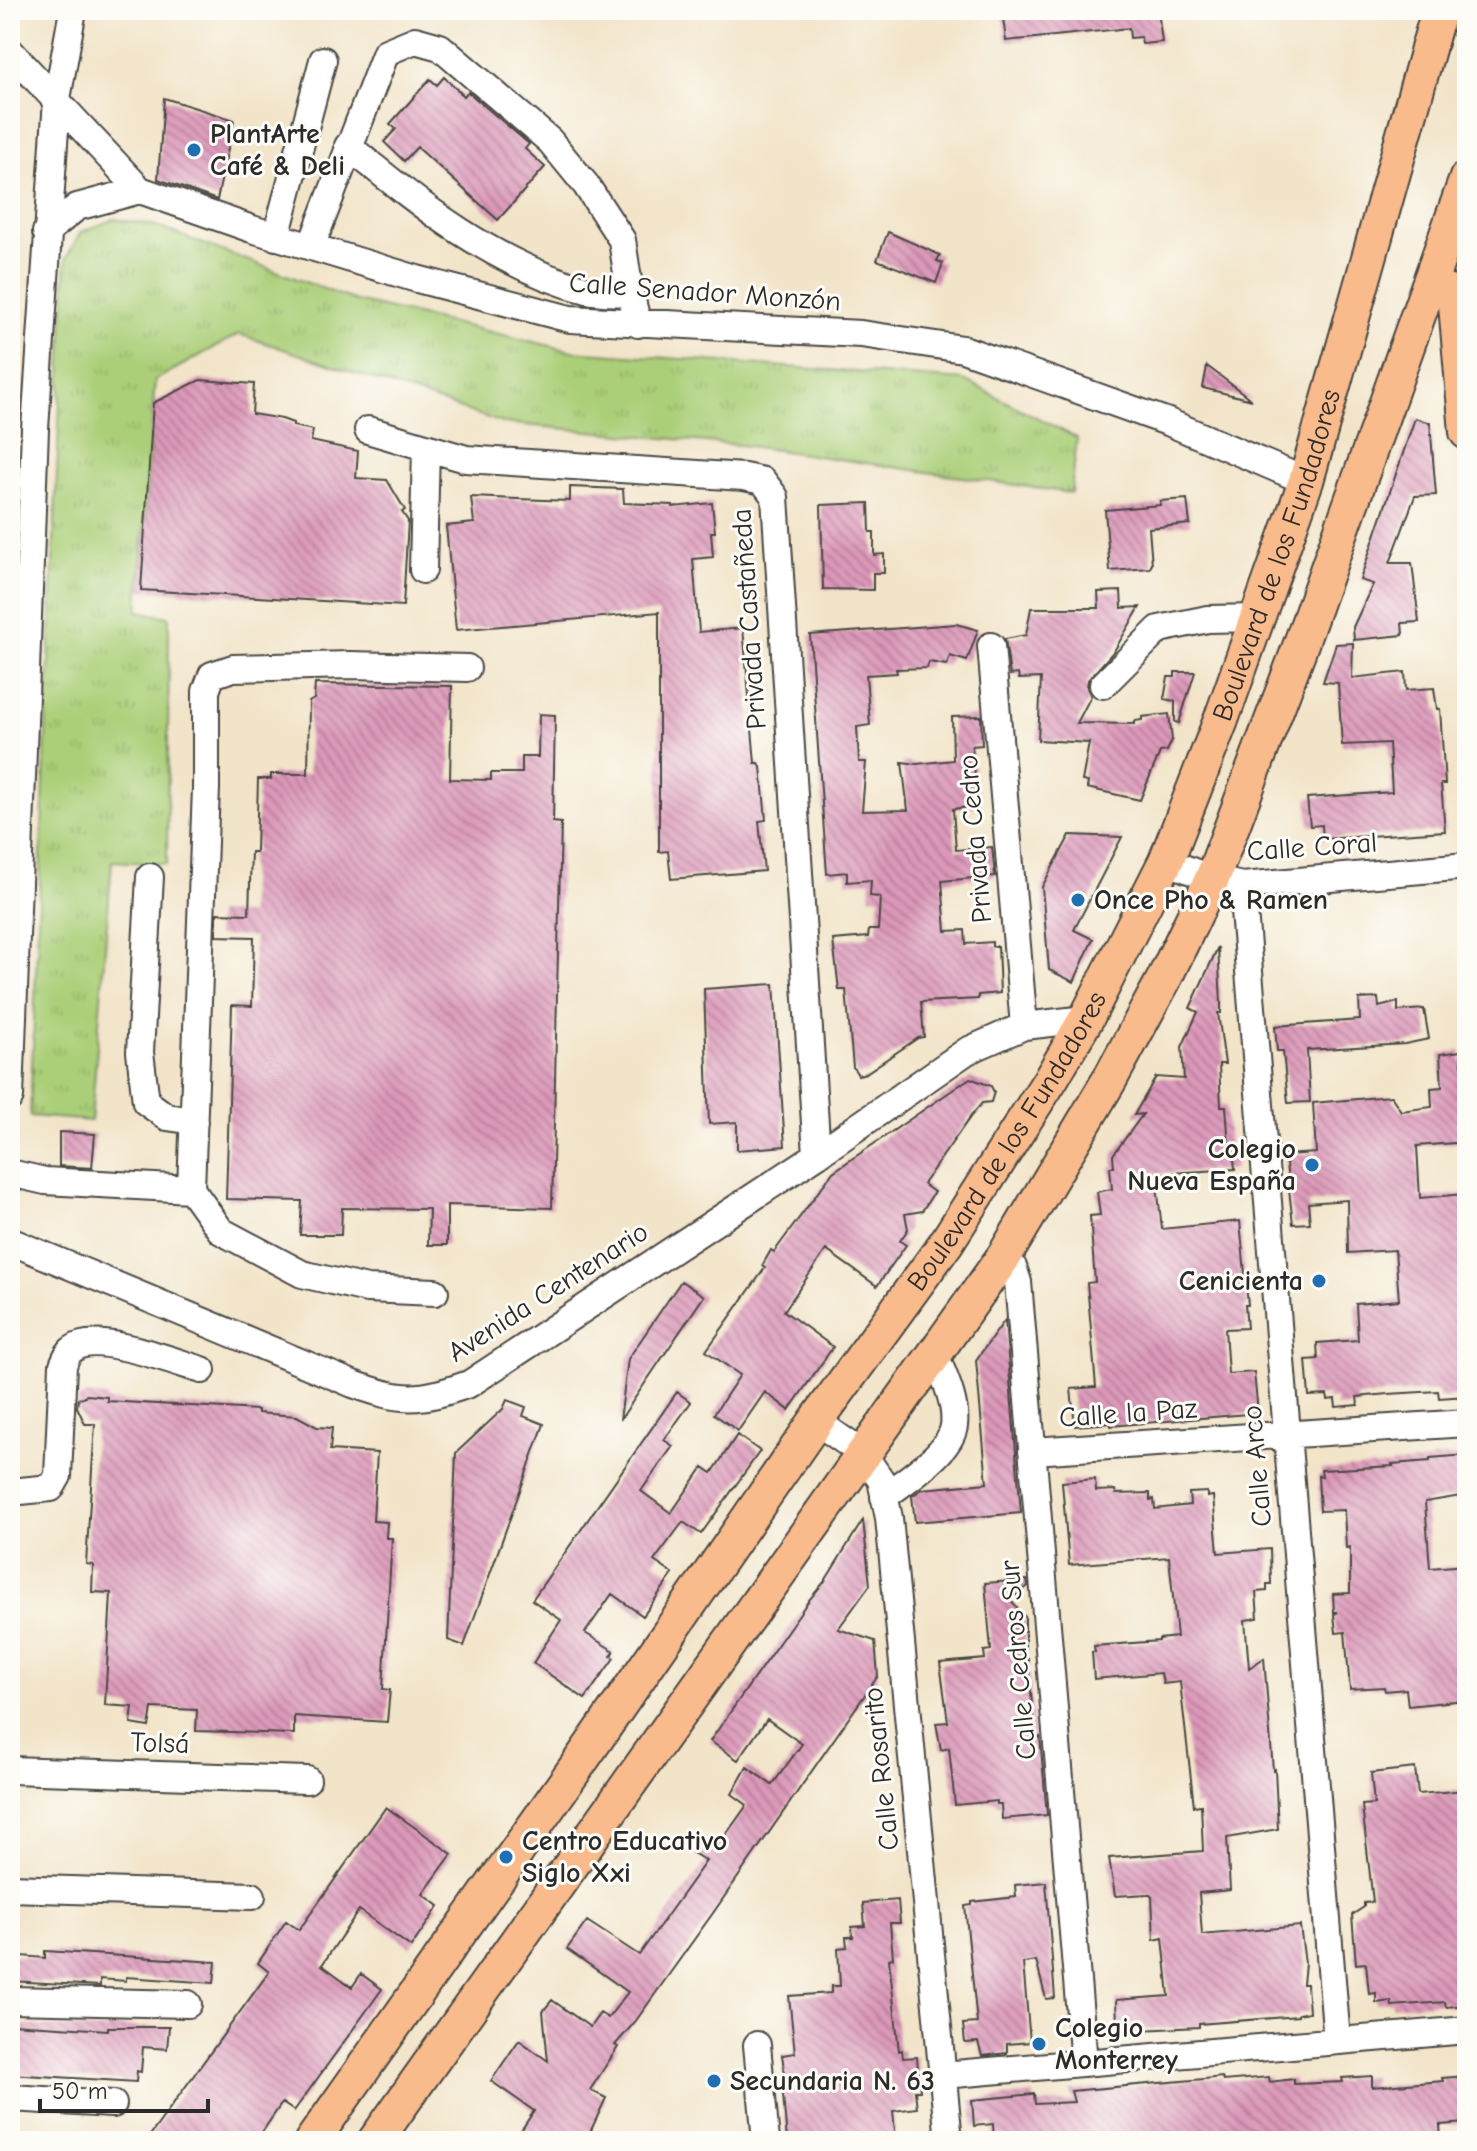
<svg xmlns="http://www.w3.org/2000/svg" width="1477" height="2151" font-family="'Comic Neue',sans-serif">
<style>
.grass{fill:url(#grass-tufts);stroke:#6b7d52;stroke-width:2}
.building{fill:url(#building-back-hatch)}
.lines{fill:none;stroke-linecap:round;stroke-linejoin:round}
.minor-casing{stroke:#494743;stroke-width:30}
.major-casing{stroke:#494743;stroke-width:38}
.minor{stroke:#fff;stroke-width:26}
.major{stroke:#fabb8c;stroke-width:34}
.poi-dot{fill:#1f6fb2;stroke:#fdfcf7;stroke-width:3}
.labels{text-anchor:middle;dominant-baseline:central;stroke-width:6;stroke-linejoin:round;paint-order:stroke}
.poi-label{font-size:28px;font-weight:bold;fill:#2b2b2b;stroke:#fdfcf7;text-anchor:start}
.street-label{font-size:28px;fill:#2b2b2b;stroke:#fdfcf7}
</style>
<defs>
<pattern id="grass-tufts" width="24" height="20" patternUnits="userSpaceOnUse" patternTransform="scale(2)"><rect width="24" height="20" fill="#abcf78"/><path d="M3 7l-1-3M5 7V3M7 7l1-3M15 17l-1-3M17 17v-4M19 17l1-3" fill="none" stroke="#93b268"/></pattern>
<pattern id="building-back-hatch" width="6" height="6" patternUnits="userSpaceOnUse" patternTransform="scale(2)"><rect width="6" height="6" fill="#dc98b9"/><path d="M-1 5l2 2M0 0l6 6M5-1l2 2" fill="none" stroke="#b37c97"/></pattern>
</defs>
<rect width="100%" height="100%" fill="#fdfcf7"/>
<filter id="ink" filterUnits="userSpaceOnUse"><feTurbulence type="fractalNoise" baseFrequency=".0125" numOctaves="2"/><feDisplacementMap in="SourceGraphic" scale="16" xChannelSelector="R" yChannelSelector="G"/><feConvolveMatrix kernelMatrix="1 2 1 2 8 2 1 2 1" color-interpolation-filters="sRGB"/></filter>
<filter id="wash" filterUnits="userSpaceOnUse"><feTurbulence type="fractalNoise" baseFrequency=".006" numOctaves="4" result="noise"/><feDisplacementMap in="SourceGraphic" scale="32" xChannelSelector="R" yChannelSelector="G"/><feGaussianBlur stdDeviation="1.8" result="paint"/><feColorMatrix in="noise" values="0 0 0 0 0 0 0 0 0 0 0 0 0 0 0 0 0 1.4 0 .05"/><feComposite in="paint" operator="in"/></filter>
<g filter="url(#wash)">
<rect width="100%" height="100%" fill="#f2e4c9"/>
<path class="grass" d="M114,219L153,225L356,301L573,351L964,380L1077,438L1071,493L749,446L503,423L239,334L155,380L138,611L169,617L167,864L112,861L91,1121L30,1116L66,258L81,232Z"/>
<g id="blocks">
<path class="building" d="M1002,10H1158L1162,42L1142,44L1141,37L1130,38L1129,28L1006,41Z
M444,77L464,96L468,92L529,144L525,149L545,167L498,220L417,147L404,161L384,142L396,129L390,124L430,79L437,85Z
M164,98L234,120L217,200L158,179Z
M888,232L940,255L937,261L943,263L936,283L877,260Z
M1207,366L1252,400L1203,388Z
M200,380L254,384L252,414L282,419L293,423V426L313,430L311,441L358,451L356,478L387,480L405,510L402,512L408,521L403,606L141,590L153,403Z
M1415,418L1430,423L1436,495L1415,496L1390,563H1412L1419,622L1402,623L1403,635L1354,640L1353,627L1373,584L1360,580Z
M570,487L623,489L624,503L673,505V507L712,503L715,532H711L713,557L693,559L699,632L743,628L755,763H759L761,767L766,820L759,821L764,871L671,879L668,851L659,852V612L456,630L446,526L474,523L471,497L570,501Z
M1187,499L1190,524L1149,528L1152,564L1150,568L1110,571L1105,510L1160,505V501Z
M869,503L870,532H874V555L884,554V573H873V590L823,589L821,505Z
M1121,591L1122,608L1140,607L1114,651L1088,680L1087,688L1091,696L1077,723L1135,724V721L1142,720V717L1169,714L1172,740L1167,751L1160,752L1140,800L1087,788L1088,782L1082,781L1089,743L1038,740L1041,678L1019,679L1018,674L1010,675L1005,639L1026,635L1031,608H1099L1098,592Z
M956,624L978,630L967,661L950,656L947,665L929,662L927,668L896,669L897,673L866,675L870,725L857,727L859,762H866L862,811L908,810L902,762L917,764L953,760L952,717L981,716L982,745L972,746L978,806L953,809L956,850L992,847L995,876L942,881L946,931L965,930L966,944L992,942V946H998L1000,993L978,995V999L921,1002L924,1037L918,1038L866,1073L858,1075L853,1067L846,990H839L833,940L868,937L869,930H878L880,897L870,896L871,880L847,882V872L827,874L810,635Z
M1353,643L1352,678L1405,672L1406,690L1434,688L1437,709H1440L1445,784H1441L1445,831L1323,839L1322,825L1310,826L1307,798L1392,792L1389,743L1342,745L1338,683L1323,682L1336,644Z
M1175,672H1195L1179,723L1175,722V701L1164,699L1168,677H1175Z
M315,684L452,686L450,779L491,780V773H522V757H538L539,714L555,715L553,822L561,823L552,1208L447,1205V1245H428L429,1209L342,1208L341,1235H300L302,1201L226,1199L232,1005L252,1006L254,937L216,936L217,913L249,914L251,852H256L258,779H271V774H308L309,702L314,699Z
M1070,835L1122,837L1074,930L1093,939L1074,982L1049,970L1042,887Z
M1218,947L1221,1003V1013H1218L1225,1064H1219L1221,1106H1226L1229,1146L1233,1150L1235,1169L1156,1174L1158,1194L1162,1229L1240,1221L1248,1305H1245L1247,1328L1225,1329L1228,1374L1254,1372L1258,1413L1111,1426V1423L1075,1426L1071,1389L1096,1387L1087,1283L1095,1282L1090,1216L1100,1215L1097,1192L1112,1189L1110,1167H1114L1113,1155L1143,1114L1134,1115L1156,1077L1184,1079L1182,1047L1198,1012L1190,1008Z
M774,984L785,1146L737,1150V1122L709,1124L704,989Z
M1378,998L1379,1007L1398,1002V1011L1424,1009L1429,1039L1405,1044L1307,1050L1310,1102L1288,1103L1283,1051H1277L1275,1026L1360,1020L1359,999Z
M1461,1051L1462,1065H1467V1142L1417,1146L1420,1198L1464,1194L1467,1220V1396L1439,1398L1438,1391L1388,1394L1357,1397L1358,1405L1336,1407L1335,1399L1328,1400L1327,1395L1309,1396L1306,1360L1318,1359L1317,1343L1358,1340L1356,1304L1399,1300L1395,1250L1348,1253L1347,1200L1308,1203L1310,1223L1293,1224L1285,1155L1316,1153L1313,1103L1391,1096L1401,1111L1432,1107L1431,1088L1442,1087L1440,1054Z
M970,1078L991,1086L994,1092L991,1102L982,1103L971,1116L923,1184L934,1192L922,1211L905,1214L908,1229L900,1241L906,1245L877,1286L826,1250L784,1311L833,1347L789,1410L765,1392L738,1431L714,1414L740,1375L706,1351L765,1268L762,1266L771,1250L774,1252L833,1172Z
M59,1132L95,1134L92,1168L59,1166Z
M681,1281L704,1296L620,1420L628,1359Z
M1005,1320L1021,1513L915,1522L912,1496L922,1489L987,1483L976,1360Z
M677,1392L691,1402L664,1440L673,1446L641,1491L671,1513L703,1467L712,1473L737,1435L760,1451L701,1534L683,1522L654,1561L673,1574L643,1616L612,1594L585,1633L614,1651L611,1656L614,1658L585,1699L533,1663L561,1620L532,1600Z
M87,1395L107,1397V1401L258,1410V1413L297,1416L317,1427L332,1428L330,1450L377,1453L373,1521L387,1522L386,1538H392L383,1689L390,1690L387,1722L294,1716V1734L196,1731L197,1710L152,1708L149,1727L131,1724L133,1707L105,1705L111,1593L92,1592L93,1565L86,1564L95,1424H85L77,1407L78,1399Z
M507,1400L526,1407L523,1416L544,1424L464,1646L448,1640L456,1453L503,1409Z
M1467,1455V1495L1425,1502L1430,1568L1467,1565V1663L1462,1664L1465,1700L1408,1706L1406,1689L1385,1691L1384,1687L1350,1689L1345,1632L1336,1633L1334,1614L1338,1612H1334L1333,1594L1350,1593V1547L1346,1548L1344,1510L1320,1511L1318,1476H1322L1321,1470L1393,1466L1392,1464L1430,1461V1458Z
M1095,1479L1096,1491L1115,1490L1116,1494L1150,1493V1500L1154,1499L1155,1509L1190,1505L1189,1493L1207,1492V1497L1213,1496L1218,1553L1270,1549L1271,1584H1267V1591L1256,1592L1258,1618L1245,1620L1249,1668L1264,1658L1273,1770L1275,1769L1278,1829L1227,1838L1230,1890L1199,1893L1202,1935L1300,1926L1305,1963L1303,1984H1307L1309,2012L1298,2014V2016L1199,2024V2027L1122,2031L1121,2023H1117L1116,2000L1169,1996L1163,1938L1154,1940L1152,1897L1149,1894L1115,1896L1109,1858L1203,1851L1201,1805L1194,1806L1180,1682L1163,1684L1161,1673L1094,1679L1092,1652H1095L1094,1646L1159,1641V1639L1177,1637L1169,1557L1069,1565L1062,1482Z
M863,1520L870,1585L838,1629L875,1641L878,1676L713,1913L635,2022L615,2045L618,2047L590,2090L606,2098L586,2141H514L534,2111L491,2081L519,2040L548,2061L543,2011L552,2000L590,2027L600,2013L608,2018L628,1992L567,1949L587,1921L639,1955L706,1861L693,1853L703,1838L717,1847L747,1805L732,1794L747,1767L772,1785L802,1744L767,1719L738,1760L710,1741L809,1600L825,1581Z
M1027,1580L1028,1586L1010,1600L1025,1617V1659L1028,1658L1035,1737H1040L1041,1748L1047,1815L1002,1819L1001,1804H997V1801L955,1805L949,1748L941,1750L936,1723L948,1722L940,1663L985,1659L984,1651L991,1650L985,1583Z
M1415,1768L1418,1794L1467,1790V1914H1463L1467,1942V2005L1446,2007L1445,2002L1392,2006L1391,2001L1376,2003V1993L1369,1994L1366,1963L1356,1964L1352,1915L1364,1907V1903L1373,1902L1362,1805L1374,1804L1371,1773Z
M386,1807L452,1854L423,1894L439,1906L411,1947L359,1910L322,1965L352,1987L361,1974L382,1989L372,2003L294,2111L282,2103L256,2141H146L269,1972L258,1963L286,1921L299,1930Z
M1046,1882L1055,1998L1046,1999L1036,1961L1023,1963L1030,2042L1007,2044V2053L982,2056L978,2042L965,2043L963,2024L977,2023L965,1906L972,1905V1902L1016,1897L1015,1885Z
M898,1900L900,1923H890L893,1958L889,1959L899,2051L902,2050L903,2058L917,2057L920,2091H915L917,2108L893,2111L896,2141H787L782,2083L786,2082L782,2055L795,2053L789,1996L831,1993V1986H840L838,1948L847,1947L846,1937H853L852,1927L865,1926L863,1903Z
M45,1951L216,1962L214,1983L126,1977V1981L100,1979V1986L10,1981V1955L45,1958Z
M10,2024L108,2030V2027H169L167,2049L143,2047L141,2072L137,2071L136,2082L10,2074Z
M1372,2076V2087L1443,2081L1442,2078L1467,2076V2123L1440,2125L1441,2141H994L993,2124L974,2126L972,2100L1034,2094L1035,2104L1074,2102L1071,2091L1204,2079L1222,2077L1223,2081L1269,2077L1270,2082L1294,2079V2084L1343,2082L1342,2078Z"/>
</g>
</g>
<g filter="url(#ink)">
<use href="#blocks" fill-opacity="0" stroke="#494743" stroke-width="2"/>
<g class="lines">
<defs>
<path id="minor" d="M10,51L140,190L252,229L417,279L570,319L861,334L963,349L1168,422L1306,481
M348,146C420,205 495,266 587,290C600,293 616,292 630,293
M46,232L77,207L140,190
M276,237L323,60
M311,247L386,52L415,40L440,47L550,141L586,185L622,240L630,293L638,324
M368,430L466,459L744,477L763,481L775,497L817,1155
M423,570L426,447
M991,646L1024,1026
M1103,685L1159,629L1208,619L1257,618
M1166,861L1212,879L1242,886L1467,866
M150,877L140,1052L146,1102L167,1117L194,1121
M1242,886L1337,2041
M10,1097L35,429L57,99L73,10
M10,1173L45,1181L191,1189L221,1231L302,1274L367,1289L435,1292
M191,1189L206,788V691L212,675L233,668L350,665L467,668
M10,1241L353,1384C405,1402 417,1402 469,1384L817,1155L967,1051L1024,1026L1086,1019
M1005,1255L1013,1267L1018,1282L1084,2063
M816,1421L863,1454L881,1480L889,1518L949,2141
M1032,1451L1467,1423
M10,1492L51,1488L58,1476L63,1365C65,1360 68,1352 73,1349C96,1331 175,1362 202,1370
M884,1497C904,1481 950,1453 954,1426C957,1402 943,1375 935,1354
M10,1770L307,1780
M10,1888L252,1896
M10,2000L188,2004
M757,2045L766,2141
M943,2075L1467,2030
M10,2098L113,2104"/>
<g id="major">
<path d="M1428,288L1455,293L1467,432"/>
<path id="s1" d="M312,2141L582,1759L816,1421L946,1243L1052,1077L1086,1019L1166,861L1221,720L1306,481L1439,10"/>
<path d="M375,2141L1005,1255L1110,1079L1164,979L1212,879L1298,652L1467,178"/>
</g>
</defs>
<use href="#minor" class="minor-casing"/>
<use href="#major" class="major-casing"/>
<use href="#minor" class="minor"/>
<use href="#major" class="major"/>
</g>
</g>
<g class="poi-dot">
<circle cx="194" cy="150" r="8"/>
<circle cx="1078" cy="900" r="8"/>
<circle cx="1312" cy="1165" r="8"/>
<circle cx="1319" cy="1281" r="8"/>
<circle cx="506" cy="1857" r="8"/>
<circle cx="1039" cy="2044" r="8"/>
<circle cx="714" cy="2081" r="8"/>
</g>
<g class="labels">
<g class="poi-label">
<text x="210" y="134">PlantArte<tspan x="210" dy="32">Café &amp; Deli</tspan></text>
<text x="1094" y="900">Once Pho &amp; Ramen</text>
<text x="1296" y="1149" text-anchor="end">Colegio<tspan x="1296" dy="32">Nueva España</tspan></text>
<text x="1303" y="1281" text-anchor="end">Cenicienta</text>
<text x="522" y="1841">Centro Educativo<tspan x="522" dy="32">Siglo Xxi</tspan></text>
<text x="1055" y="2028">Colegio<tspan x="1055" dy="32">Monterrey</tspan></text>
<text x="730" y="2081">Secundaria N. 63</text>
</g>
<g class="street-label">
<text transform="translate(705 292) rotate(4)">Calle Senador Monzón</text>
<text stroke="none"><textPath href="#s1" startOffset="1866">Boulevard de los Fundadores</textPath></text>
<text transform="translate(749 619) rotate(-94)">Privada Castañeda</text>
<text transform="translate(975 839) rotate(-95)">Privada Cedro</text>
<text transform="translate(1312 847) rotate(-4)">Calle Coral</text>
<text stroke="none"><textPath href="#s1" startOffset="1218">Boulevard de los Fundadores</textPath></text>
<text transform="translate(548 1292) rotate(-33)">Avenida Centenario</text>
<text transform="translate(1128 1413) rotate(-4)">Calle la Paz</text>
<text transform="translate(1257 1466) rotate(-95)">Calle Arco</text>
<text transform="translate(1018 1660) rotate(-95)">Calle Cedros Sur</text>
<text transform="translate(160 1743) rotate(2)">Tolsá</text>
<text transform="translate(881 1769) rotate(-96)">Calle Rosarito</text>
</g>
</g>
<rect width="1477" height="2151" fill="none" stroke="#fdfcf7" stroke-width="40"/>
<path d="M40 2099v12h168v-12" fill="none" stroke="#2b2b2b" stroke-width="4"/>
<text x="52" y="2099" font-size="24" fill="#2b2b2b" stroke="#fdfcf7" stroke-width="6" paint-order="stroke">50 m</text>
</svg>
